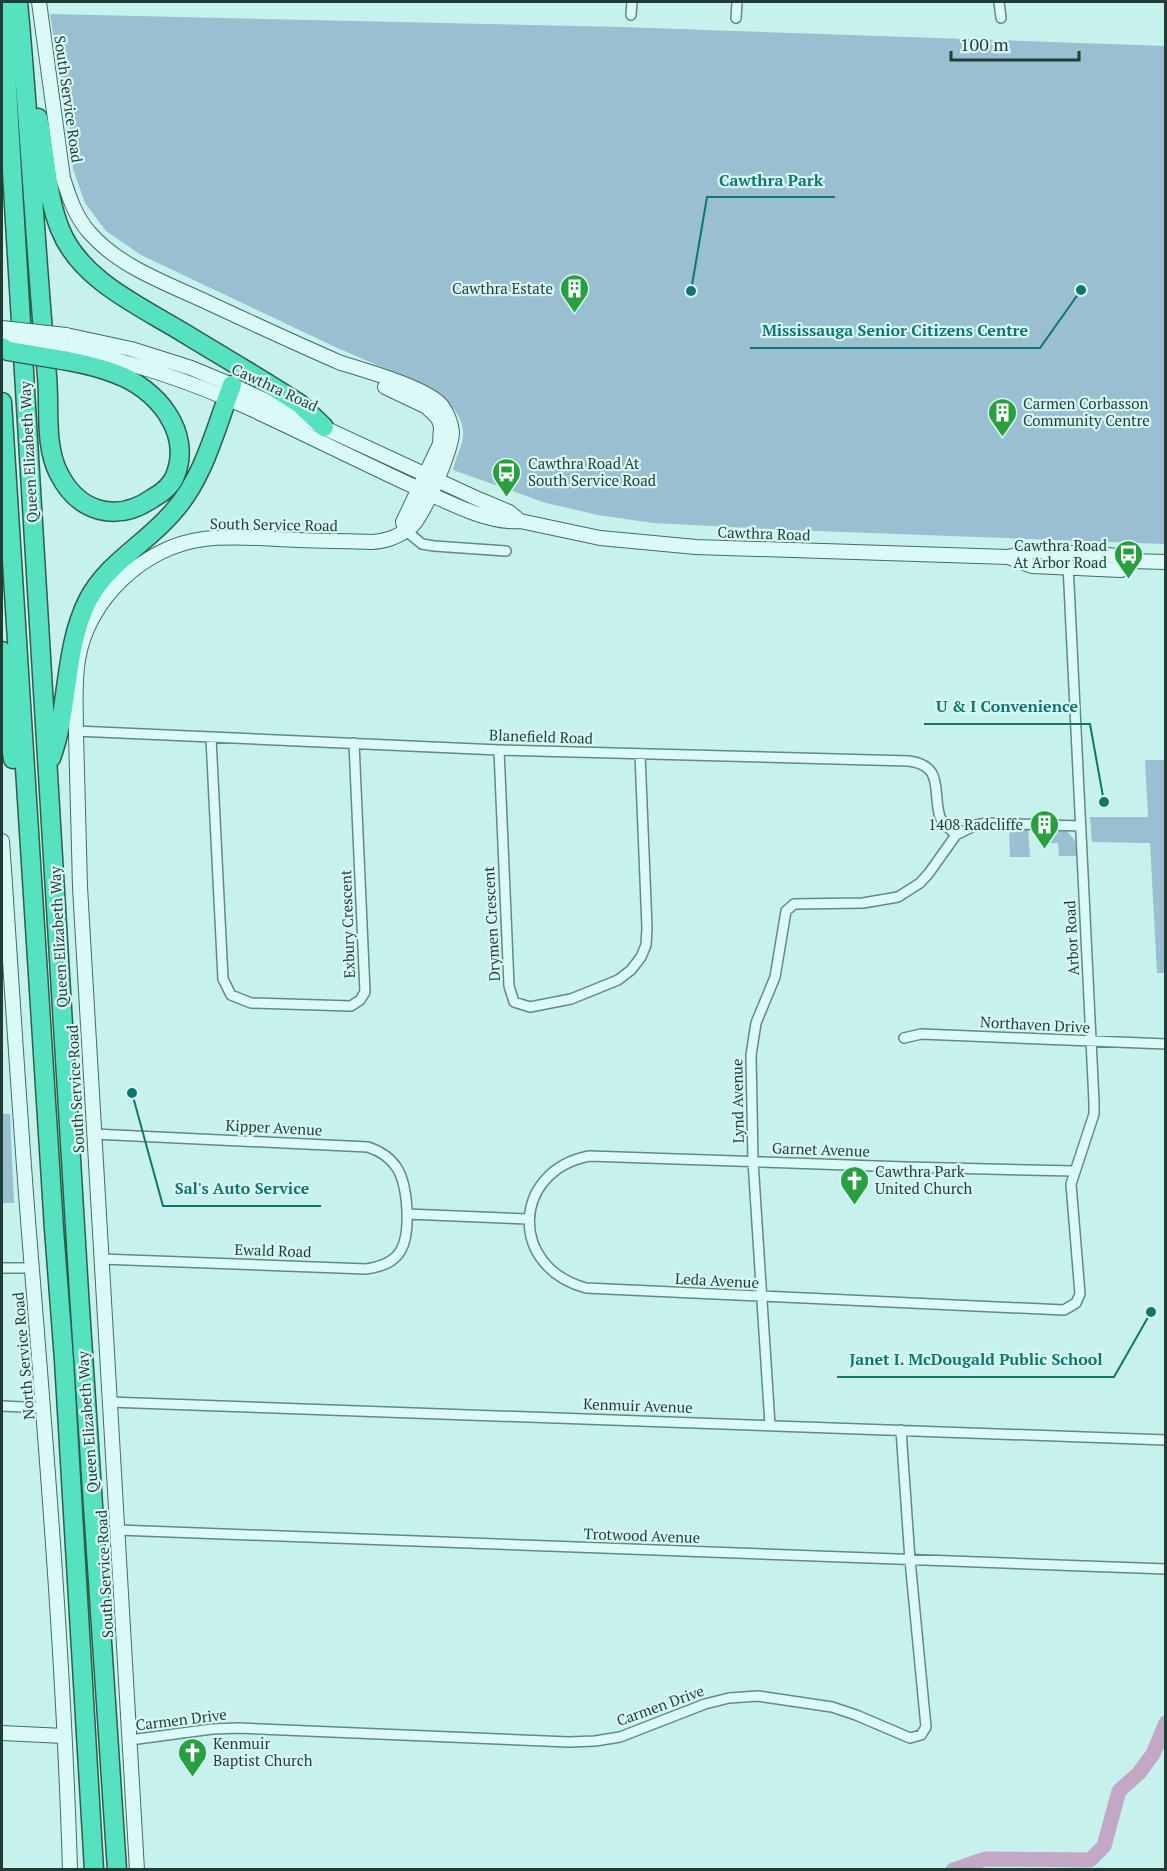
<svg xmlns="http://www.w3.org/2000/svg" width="1167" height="1871" font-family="'PT Serif',serif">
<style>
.green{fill:#9abfd0}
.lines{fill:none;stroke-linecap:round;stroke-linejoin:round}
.river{stroke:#c2a8c4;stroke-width:15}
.street-casing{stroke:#5b8e80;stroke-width:12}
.secondary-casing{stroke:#3e7061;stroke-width:16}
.highway-casing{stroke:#2f5c4d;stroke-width:21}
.street{stroke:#dbfaf7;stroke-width:9}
.secondary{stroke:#dbfaf7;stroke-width:14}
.highway{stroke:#56e2c0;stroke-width:18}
.secondary-bridge-casing{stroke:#3e7061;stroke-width:16;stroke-linecap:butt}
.highway-bridge-casing{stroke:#2f5c4d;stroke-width:21;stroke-linecap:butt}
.secondary-bridge{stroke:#dbfaf7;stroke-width:14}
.highway-bridge{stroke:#56e2c0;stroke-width:18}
.labels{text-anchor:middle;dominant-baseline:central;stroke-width:4.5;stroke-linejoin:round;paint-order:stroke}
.street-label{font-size:15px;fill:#1f3d34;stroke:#d7f7f4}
.poi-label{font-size:15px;fill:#1f3d34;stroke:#d7f7f4;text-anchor:start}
.leader{fill:none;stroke:#0f766e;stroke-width:2}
.callout-dot{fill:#0f766e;stroke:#d7f7f4;stroke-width:2}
.callout-label{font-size:16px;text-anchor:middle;font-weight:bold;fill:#0f766e;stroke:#d7f7f4;stroke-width:4.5;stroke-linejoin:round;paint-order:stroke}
</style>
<rect width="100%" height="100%" fill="#c7f1ec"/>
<path class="green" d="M50,14L622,27L1165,46V544L790,530L653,523L598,515L546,503L453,470C455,459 461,449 463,438C466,416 446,399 430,388L333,346L141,255L106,231L85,203L73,169Z
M1145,760H1165V973H1157L1150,843L1092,842L1090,817H1148Z
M1009,827L1028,828L1030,857H1010Z
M1041,829L1067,831L1075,841L1077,856H1059L1058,843H1041Z
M2,1114H10L14,1203H2Z"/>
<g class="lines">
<path class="river" d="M953,1870L985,1859L1090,1860L1104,1846L1119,1791L1139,1773L1153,1754L1166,1723"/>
<defs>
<path id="street" d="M999,2L1001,18
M631,15L632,2
M736,18L737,2
M405,530L422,544L434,546L506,551
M1068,564L1094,1102V1114L1071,1184L1080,1294L1076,1303L1064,1310L586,1288C508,1267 512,1171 589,1156L905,1167L1074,1171
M76,731L499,750L909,761C945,766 932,792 940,817C943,824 951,830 956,835
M211,738L223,979L231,995L251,1003L351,1006L360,1000L365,992L354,743
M499,750L509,986L514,1002L530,1007L571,999L618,980L631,970L641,957L646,945L647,928L640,754
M904,1038L921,1034L1166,1044
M94,1134L368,1147C380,1151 390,1157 397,1168C408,1186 411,1232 401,1250C394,1263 380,1267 366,1269L101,1259
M407,1214L528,1219
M2,1268H32
M109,1402L1166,1440
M2,1406L44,1408
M770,1425L753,1161L751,1055L756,1023L775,977L786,911L794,904L863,903L898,897L920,883L929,873L956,835L976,825L987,823L1080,826
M118,1530L1166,1569
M130,1740L212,1729L239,1728L569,1742L595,1741L620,1737L705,1704L729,1698L758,1696L832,1707L856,1715L910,1738L921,1735L926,1727L910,1560L901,1430"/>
<path id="secondary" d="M39,2L63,178C69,197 75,216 89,232C120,268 169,284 211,304C254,324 297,344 341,363C364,370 428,388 442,406C447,413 451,423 452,432C452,449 423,518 410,528C397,537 387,541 372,542C348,541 323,541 299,540C268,539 235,535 204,539C144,546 87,600 78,660C74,683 76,709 76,733C77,784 79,835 80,887L137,1870
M66,335L131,349L191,368L232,385L478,499L509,512L520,521
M67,349C130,361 190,381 249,408C305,434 361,462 417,488C446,501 488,524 520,521L600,538L696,547L1008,557L1033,551L1122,556L1130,561L1166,562
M385,387L427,407L438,418L441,426L440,444L403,522L405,530
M1008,557L1032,566L1121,570L1130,561
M2,841C12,984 20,1127 32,1270C48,1469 64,1669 70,1870
M2,1733L64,1736"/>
<path id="highway" d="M18,2C30,126 35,252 47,376C50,408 44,445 59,474C79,513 117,523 153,498C162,493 171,486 175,476C193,432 156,388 116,374C101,368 84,364 68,361
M2,4L79,1293L117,1870
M38,118C46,155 46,194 60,229C80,280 140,306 184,333C223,357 262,379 300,404L324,427
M2,402L54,1229L64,1360L94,1870
M2,651L5,702L13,759
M51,758C70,707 63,650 88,600C107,563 147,543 173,512C204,478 216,427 232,385"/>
</defs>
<use href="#street" class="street-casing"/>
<use href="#secondary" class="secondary-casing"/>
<use href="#highway" class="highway-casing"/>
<use href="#street" class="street"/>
<use href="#secondary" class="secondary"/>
<use href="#highway" class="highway"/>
<defs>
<path id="secondary-bridge" d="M2,328L66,335
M2,341L67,349"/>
<path id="highway-bridge" d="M2,347L8,351L68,361"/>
</defs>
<use href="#secondary-bridge" class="secondary-bridge-casing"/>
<use href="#highway-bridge" class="highway-bridge-casing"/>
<use href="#secondary-bridge" class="secondary-bridge"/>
<use href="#highway-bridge" class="highway-bridge"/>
</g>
<defs>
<symbol id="building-pin" viewBox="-11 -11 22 30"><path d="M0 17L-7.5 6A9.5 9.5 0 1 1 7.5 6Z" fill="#28a03f" stroke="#d7f7f4"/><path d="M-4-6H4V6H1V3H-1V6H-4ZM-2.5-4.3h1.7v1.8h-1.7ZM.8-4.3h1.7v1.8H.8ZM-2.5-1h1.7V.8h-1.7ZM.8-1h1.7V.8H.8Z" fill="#fff"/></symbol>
<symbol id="bus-pin" viewBox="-11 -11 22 30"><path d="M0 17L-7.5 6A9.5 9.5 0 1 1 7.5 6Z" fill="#28a03f" stroke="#d7f7f4"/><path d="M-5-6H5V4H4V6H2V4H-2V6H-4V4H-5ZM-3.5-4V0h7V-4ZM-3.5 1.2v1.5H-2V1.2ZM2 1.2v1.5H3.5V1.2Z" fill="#fff"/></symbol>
<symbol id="church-pin" viewBox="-11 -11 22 30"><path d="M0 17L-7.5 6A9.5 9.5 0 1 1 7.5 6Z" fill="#28a03f" stroke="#d7f7f4"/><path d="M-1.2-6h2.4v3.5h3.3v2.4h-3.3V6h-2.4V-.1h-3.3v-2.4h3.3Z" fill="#fff"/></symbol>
</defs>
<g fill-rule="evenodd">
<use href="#building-pin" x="558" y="272" width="33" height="45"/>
<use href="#building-pin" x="986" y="396" width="33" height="45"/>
<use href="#bus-pin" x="490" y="456" width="33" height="45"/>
<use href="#bus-pin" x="1112" y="538" width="33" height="45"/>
<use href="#building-pin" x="1028" y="808" width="33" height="45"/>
<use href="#church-pin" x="838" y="1164" width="33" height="45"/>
<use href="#church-pin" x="176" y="1736" width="33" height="45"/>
</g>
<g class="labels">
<g class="street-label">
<text transform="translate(69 99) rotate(82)">South Service Road</text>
<text transform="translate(275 387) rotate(25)">Cawthra Road</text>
<text transform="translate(28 452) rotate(-93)">Queen Elizabeth Way</text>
<text transform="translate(274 524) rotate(1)">South Service Road</text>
<text transform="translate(764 533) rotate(2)">Cawthra Road</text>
<text transform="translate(541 736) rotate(2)">Blanefield Road</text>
<text transform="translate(347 924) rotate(-92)">Exbury Crescent</text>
<text transform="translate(491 924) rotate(-93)">Drymen Crescent</text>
<text transform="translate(58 937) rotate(-93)">Queen Elizabeth Way</text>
<text transform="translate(1071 938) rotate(-93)">Arbor Road</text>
<text transform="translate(1035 1024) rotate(3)">Northaven Drive</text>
<text transform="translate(75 1089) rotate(-93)">South Service Road</text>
<text transform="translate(737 1101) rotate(-91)">Lynd Avenue</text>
<text transform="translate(274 1127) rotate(3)">Kipper Avenue</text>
<text transform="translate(821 1149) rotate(2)">Garnet Avenue</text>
<text transform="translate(273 1250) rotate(2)">Ewald Road</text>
<text transform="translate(717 1280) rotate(3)">Leda Avenue</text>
<text transform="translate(23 1356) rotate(-95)">North Service Road</text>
<text transform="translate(638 1405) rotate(2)">Kenmuir Avenue</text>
<text transform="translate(87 1422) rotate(-94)">Queen Elizabeth Way</text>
<text transform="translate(642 1535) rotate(2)">Trotwood Avenue</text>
<text transform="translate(104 1574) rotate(-93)">South Service Road</text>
<text transform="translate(660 1705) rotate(-20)">Carmen Drive</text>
<text transform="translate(181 1719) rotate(-7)">Carmen Drive</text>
</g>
<g class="poi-label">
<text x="553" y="288" text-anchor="end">Cawthra Estate</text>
<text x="1023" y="403">Carmen Corbasson<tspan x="1023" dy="17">Community Centre</tspan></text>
<text x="528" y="463">Cawthra Road At<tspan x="528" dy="17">South Service Road</tspan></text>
<text x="1107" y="545" text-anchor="end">Cawthra Road<tspan x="1107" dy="17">At Arbor Road</tspan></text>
<text x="1023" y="824" text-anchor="end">1408 Radcliffe</text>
<text x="875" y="1171">Cawthra Park<tspan x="875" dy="17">United Church</tspan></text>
<text x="213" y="1743">Kenmuir<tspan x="213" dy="17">Baptist Church</tspan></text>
</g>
</g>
<path class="leader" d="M691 291L707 197H835M1081 290L1040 348H750M1104 802L1090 724H924M132 1093L163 1206H321M1151 1312L1114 1377H837"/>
<g class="callout-dot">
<circle cx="691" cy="291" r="6"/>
<circle cx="1081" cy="290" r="6"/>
<circle cx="1104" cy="802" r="6"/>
<circle cx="132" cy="1093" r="6"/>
<circle cx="1151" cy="1312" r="6"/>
</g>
<g class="callout-label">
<text x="771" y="186">Cawthra Park</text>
<text x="895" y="336">Mississauga Senior Citizens Centre</text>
<text x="1007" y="712">U &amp; I Convenience</text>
<text x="242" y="1194">Sal's Auto Service</text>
<text x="976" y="1365">Janet I. McDougald Public School</text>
</g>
<rect width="1167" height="1871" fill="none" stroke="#1f3d34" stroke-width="6"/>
<path d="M951 51v9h128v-9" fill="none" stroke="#1f3d34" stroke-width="3"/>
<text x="960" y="51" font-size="18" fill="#1f3d34" stroke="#d7f7f4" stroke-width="4.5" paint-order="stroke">100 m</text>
</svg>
